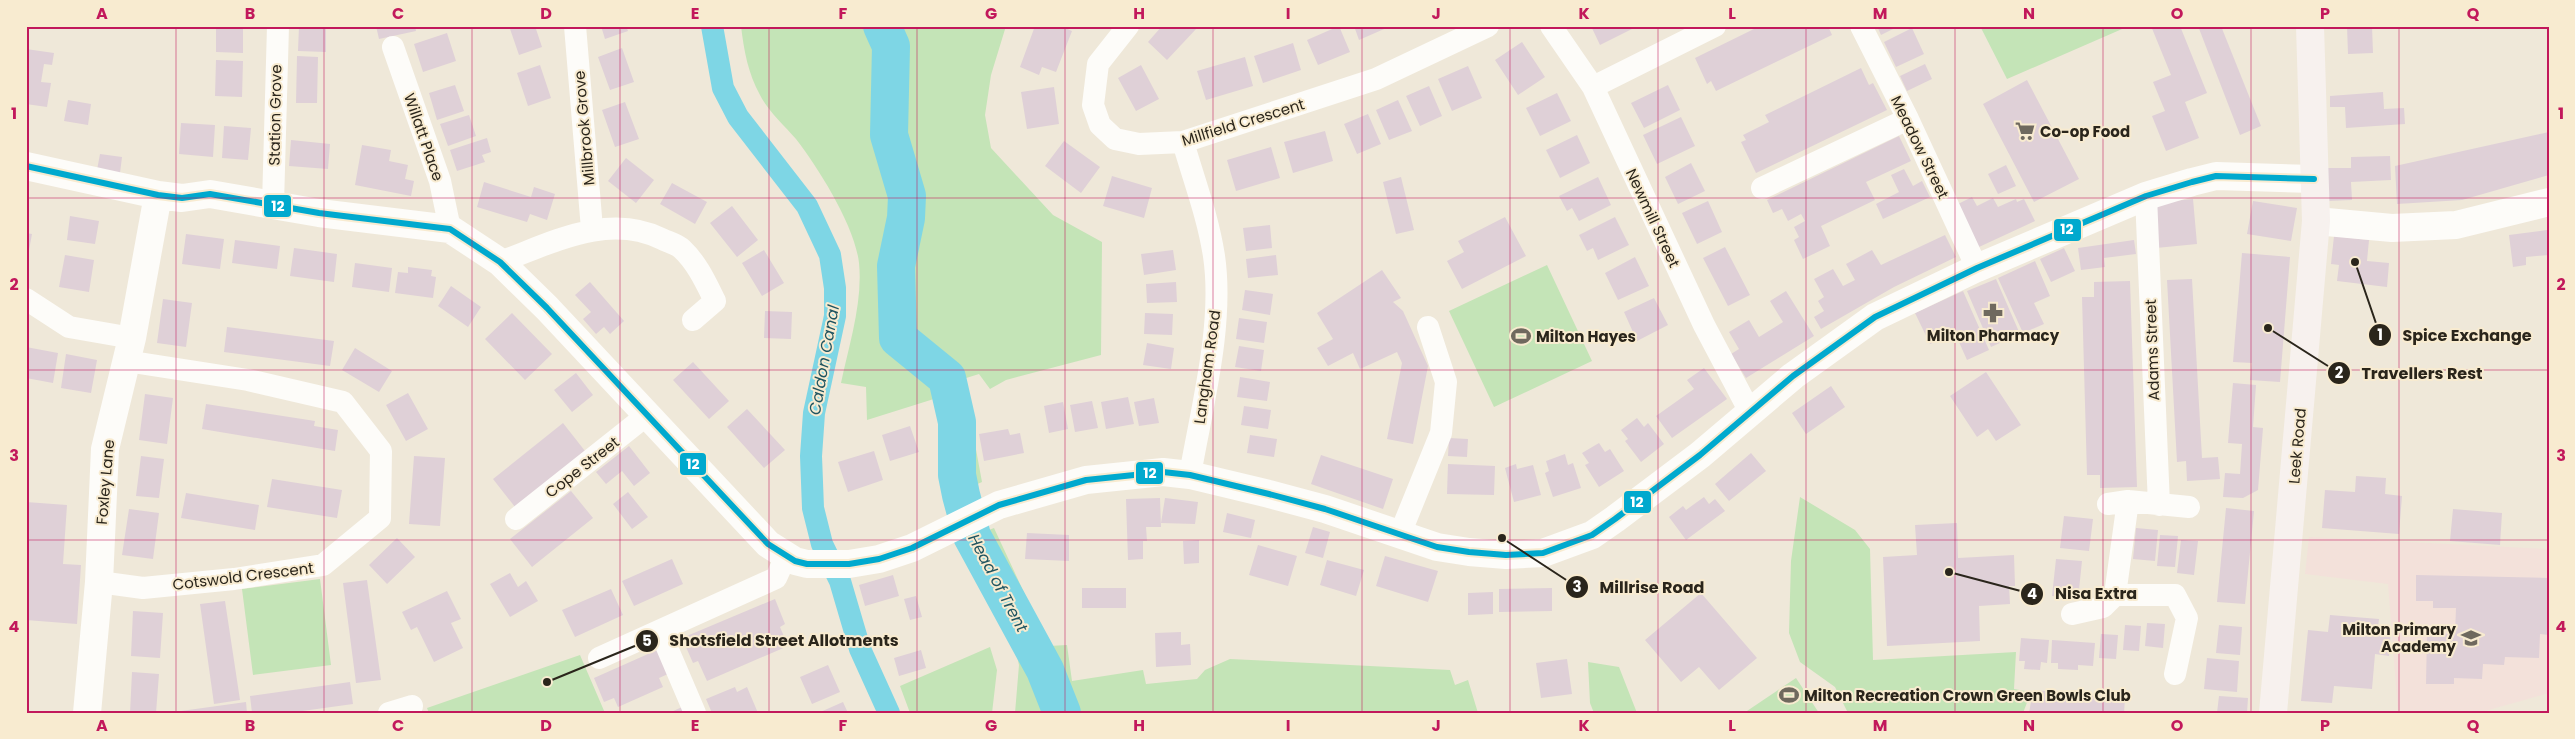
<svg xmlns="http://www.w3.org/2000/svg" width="2575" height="739" font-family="Poppins,sans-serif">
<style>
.education{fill:#f3e1da}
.green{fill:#c4e4b7}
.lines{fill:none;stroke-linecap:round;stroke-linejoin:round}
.canal{stroke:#7ed6e5;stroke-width:22}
.river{stroke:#7ed6e5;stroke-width:38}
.building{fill:#dfd0d7}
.minor{stroke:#fdfcf9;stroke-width:22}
.tertiary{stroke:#fdfcf9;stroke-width:28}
.primary{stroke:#f7f1ee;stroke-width:28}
.bus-1-casing{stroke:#f8ebd0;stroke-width:10}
.bus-1{stroke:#00a9ce;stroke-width:6}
.grid{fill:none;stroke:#c2185b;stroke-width:1;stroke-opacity:0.55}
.labels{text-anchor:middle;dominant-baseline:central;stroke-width:4;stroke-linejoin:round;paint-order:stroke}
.street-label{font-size:15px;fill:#2a251b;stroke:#f8ebd0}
.poi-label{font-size:15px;font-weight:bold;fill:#2a251b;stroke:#f8ebd0;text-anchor:start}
.water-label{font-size:16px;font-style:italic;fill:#1f5460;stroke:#f8ebd0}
.leader{fill:none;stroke:#2a251b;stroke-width:2}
.callout-dot{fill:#2a251b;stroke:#f8ebd0;stroke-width:2}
.mark-label{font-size:15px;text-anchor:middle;font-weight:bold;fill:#fff}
.callout-label{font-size:16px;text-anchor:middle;font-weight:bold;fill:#2a251b;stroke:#f8ebd0;stroke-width:4;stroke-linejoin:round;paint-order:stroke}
.line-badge{stroke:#f8ebd0;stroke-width:2}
.badge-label{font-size:14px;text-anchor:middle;font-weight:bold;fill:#fff}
.neatline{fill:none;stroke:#c2185b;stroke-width:2}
.grid-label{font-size:16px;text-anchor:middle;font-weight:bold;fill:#c2185b}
</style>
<rect width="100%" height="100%" fill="#efe8d9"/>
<path class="education" d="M2309,537L2549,549V693L2478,713H2398L2388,584L2305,574Z"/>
<path class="green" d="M741,26H1006L991,75L985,115L991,148L1053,215L1102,242L1101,355L1006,380L990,389L979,374L963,379L982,482L951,496L937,398L867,420L866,387L841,383C849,345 863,302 859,263C855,226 819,169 796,139C784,125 768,111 760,95C748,73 744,51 741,26Z
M1980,26H2129L2007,79Z
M1547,265L1592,361L1494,407L1449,311Z
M1800,497L1855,530L1870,549L1873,660L2016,652L2014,689L2031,692L2023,713H1848L1835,687L1800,662L1789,633L1791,561Z
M994,528L1049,646L1067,645L1072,681L1143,670L1146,684L1197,679L1205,670L1230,659L1450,670L1455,685L1468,680L1478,713H1015L1019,665L1010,628L961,541Z
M320,579L331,665L253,675L242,589Z
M990,647L997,670L992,713H910L900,686Z
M580,655L605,713H429L427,708Z
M1588,662L1619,667L1637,713H1594L1590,703Z
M1796,678L1819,713H1744Z"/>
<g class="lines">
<path class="canal" d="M712,26L723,88L738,117L807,206L830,255L835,288V316L814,413L811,456L813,508L822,544L840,581L860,649L889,713"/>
<path class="river" d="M882,26L891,46L889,135L907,196L906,218L896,266L898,338L947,378L957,422V475L961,495L972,536L1045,670L1062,713"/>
</g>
<path class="building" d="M216,26H243V53L216,52Z
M299,26H326V52L298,51Z
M376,26H415L416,31L379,39Z
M509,26H535L542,47L519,55Z
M601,26H626L628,31L605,39Z
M1035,26H1060L1072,31L1056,72L1042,67L1039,75L1020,67Z
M1162,26H1195L1197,28L1167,60L1148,42Z
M1339,26L1350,52L1318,65L1307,40Z
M1354,26H1391L1359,40Z
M1591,26H1638L1600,45Z
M1760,26H1828L1832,35L1716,91L1711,81L1707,84L1695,58Z
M1877,26H1899L1881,35Z
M2151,26H2180L2207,93L2185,102L2199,138L2166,151L2152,116L2165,111L2153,82L2171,75Z
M2198,26H2221L2261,126L2240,135Z
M2347,26H2372L2373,53L2348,54Z
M1912,28L1924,54L1896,67L1884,42Z
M447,33L456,61L423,72L414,44Z
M1522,42L1545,77L1518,95L1495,60Z
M1293,43L1301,70L1263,83L1254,56Z
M622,48L634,82L610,90L598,57Z
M26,49L54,53L52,65L44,64L41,82L51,83L47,107L26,104Z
M297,56L318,57L317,103H296Z
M1245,57L1253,86L1206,100L1197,71Z
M216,60L243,61L242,97L215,96Z
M1925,64L1932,79L1907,91L1900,76Z
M540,65L551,98L528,106L517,73Z
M1141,65L1159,99L1136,111L1118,78Z
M1468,66L1482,98L1452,111L1438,79Z
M1861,68L1869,85L1873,83L1887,110L1756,173L1741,142L1746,140L1743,135L1769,122L1765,115Z
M2027,80L2079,179L2034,202L1983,104Z
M455,85L464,111L437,120L429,93Z
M1668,85L1680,110L1644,128L1631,103Z
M1429,86L1442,116L1420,126L1406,96Z
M1054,87L1059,124L1027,129L1021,92Z
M2383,92L2384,109L2404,108L2405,124L2346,128L2345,107H2330V96Z
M1557,93L1571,121L1540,136L1526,108Z
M68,100L91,104L88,125L64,121Z
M1398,100L1412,131L1389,140L1376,110Z
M625,102L639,139L615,147L602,110Z
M1368,114L1381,144L1357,154L1344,124Z
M469,115L476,136L448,146L440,124Z
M1681,117L1695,146L1657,164L1643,135Z
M181,123L215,125L213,157L179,154Z
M224,126L251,128L248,160L222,158Z
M1325,131L1333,161L1293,173L1284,142Z
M2549,132V175L2462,200L2397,204L2395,166Z
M1577,135L1590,163L1560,178L1546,150Z
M1899,136L1911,161L1866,182L1875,200L1821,226L1830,246L1803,259L1794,240L1799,237L1794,227L1805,221L1801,214L1788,221L1782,209L1773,213L1767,200Z
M487,138L491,152L482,155L485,162L457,171L450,150Z
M291,140L330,144L328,169L289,166Z
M1064,141L1100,167L1081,193L1045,166Z
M362,145L391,150L389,161L408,165L405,179L414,181L411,196L355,185Z
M1271,147L1280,178L1236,191L1227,160Z
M100,154L122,157L120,173L97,170Z
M2390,156L2391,180L2351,182L2352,200L2327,201L2326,168H2351V157Z
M626,158L654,180L636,203L608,181Z
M1691,163L1705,191L1678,204L1665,177Z
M2006,165L2016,186L1998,194L1988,174Z
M1904,169L1913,186L1922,181L1930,197L1883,219L1876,204L1899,192L1891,175Z
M1112,176L1152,188L1144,218L1103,206Z
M1401,177L1414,230L1396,234L1383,182Z
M1598,177L1611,205L1579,221L1572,208L1567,211L1559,196Z
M484,182L531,197L534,187L555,194L547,220L530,214L527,222L477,207Z
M672,183L707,202L695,224L660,204Z
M1972,197L1977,206L1993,198L1998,207L2016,199L2017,202L2024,199L2035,221L1979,247L1958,204Z
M2193,199L2197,244L2156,248L2152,203Z
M1708,201L1722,232L1697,244L1682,213Z
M2253,201L2297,208L2291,241L2247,234Z
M732,206L758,240L737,257L710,223Z
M70,216L99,221L95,244L67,240Z
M1505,217L1526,256L1462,289L1447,261L1464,252L1458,241Z
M1615,217L1629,245L1598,260L1593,248L1587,251L1579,235Z
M1270,225L1272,248L1246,251L1243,228Z
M2547,230L2549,255L2526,257V265L2513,267L2509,235Z
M26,233L32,234L27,261H26Z
M186,234L224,239L220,269L182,264Z
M1945,235L1956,257L1894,287L1821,329L1814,317L1824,311L1818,301L1824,297L1814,279L1833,269L1843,286L1855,280L1846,264L1872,250L1881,265Z
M2334,236L2369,240L2367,261L2389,263L2387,287L2337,281L2339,265L2331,264Z
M235,240L280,246L277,269L232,263Z
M2134,240L2136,254L2104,258L2105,267L2081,270L2078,248Z
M1725,247L1750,295L1728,306L1703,258Z
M294,248L337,254L334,282L290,276Z
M2064,248L2075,271L2051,282L2040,259Z
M764,250L784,283L762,296L742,263Z
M1173,250L1176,270L1144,275L1141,254Z
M2242,253L2290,257L2280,382L2250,380L2252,363L2233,362Z
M65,255L94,260L89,292L59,287Z
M1276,255L1278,275L1248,278L1246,259Z
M1635,257L1649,286L1618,300L1605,273Z
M2035,261L2050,296L2034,303L2044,324L2023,333L1998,278Z
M355,263L392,268L389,292L352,287Z
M408,267L432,270L431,276L436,277L433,298L395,293L398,272L408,273Z
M1382,270L1401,298L1393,302L1403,311L1428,366L1413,444L1387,439L1402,363L1397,352L1360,369L1353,353L1328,366L1317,348L1333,339L1317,313Z
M1996,279L2020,334L1991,347L1967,291Z
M2192,279L2202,458L2218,457L2220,479L2187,481L2186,461L2177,462L2167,280Z
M2130,281L2137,487L2100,488V475H2087L2082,297H2094V282Z
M590,282L624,321L610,334L604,327L596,334L583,319L591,312L575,295Z
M1176,282L1177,302L1147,303L1146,284Z
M451,286L481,307L468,327L438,306Z
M1245,290L1273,294L1270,315L1242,310Z
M1786,291L1814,336L1746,378L1731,354L1739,349L1729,332L1749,320L1759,337L1783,322L1770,301Z
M1963,291L1989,350L1967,360L1955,333L1930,344L1915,313Z
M1654,298L1668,325L1637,341L1624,312Z
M163,299L192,303L186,347L157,343Z
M765,311L792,312L791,339L764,338Z
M512,313L552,354L525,380L485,339Z
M1145,313L1173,314L1172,335L1144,334Z
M1239,318L1267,322L1264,343L1236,339Z
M227,327L334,341L330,366L224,352Z
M1147,343L1174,348L1171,369L1143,365Z
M1239,346L1264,350L1261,371L1235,367Z
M26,347L58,353L53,383L26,378Z
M355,348L392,371L379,392L342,370Z
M66,354L97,360L91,393L61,388Z
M693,362L729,401L709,419L673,380Z
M1704,368L1727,399L1672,438L1656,416L1694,389L1687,380Z
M1986,372L2021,425L1996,441L1988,429L1977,437L1950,396Z
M576,373L593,395L572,412L554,390Z
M1240,377L1270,382L1267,401L1237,397Z
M2233,383L2256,385L2253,427L2263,428L2258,490L2243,498L2223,497L2225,473L2240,474L2242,444L2228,443Z
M1831,386L1845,407L1806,434L1792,413Z
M408,393L428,429L406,441L386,405Z
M145,394L173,398L167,444L139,440Z
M1128,397L1134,424L1106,429L1101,402Z
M1154,398L1159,423L1139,426L1134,402Z
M1092,401L1098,428L1075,432L1070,405Z
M1063,402L1068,429L1049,433L1044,406Z
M206,404L315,421L314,426L338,430L335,451L202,429Z
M1244,406L1271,410L1268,429L1241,425Z
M747,409L785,450L764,468L727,427Z
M1637,418L1644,427L1648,423L1664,444L1641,462L1625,441L1628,439L1621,430Z
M563,423L585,451L515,507L493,479Z
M910,426L919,452L890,461L882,435Z
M1008,429L1010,435L1020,433L1024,453L984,461L979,434Z
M1250,435L1277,439L1274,457L1247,453Z
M1449,438L1468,439L1467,457L1448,456Z
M1599,443L1605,452L1610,449L1624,471L1599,487L1585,465L1589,463L1582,453Z
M629,446L650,473L634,486L622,471L606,484L596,472Z
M874,451L883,480L848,492L838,462Z
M1751,453L1766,471L1729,501L1715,484Z
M1565,454L1568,465L1573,463L1581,488L1553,497L1545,473L1549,471L1546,461Z
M1321,455L1393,479L1383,509L1311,484Z
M141,456L164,459L159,498L136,496Z
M414,456L445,458L440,526L409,524Z
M1448,464L1495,466L1494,495L1447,494Z
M1516,464L1517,469L1533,465L1541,495L1514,502L1505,468Z
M2356,476L2386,478L2385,494L2402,496L2399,534L2322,528L2325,490L2355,492Z
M272,479L342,490L337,518L267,507Z
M571,491L593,518L532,567L510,539Z
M628,492L648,517L632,529L613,504Z
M186,493L259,505L255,530L181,518Z
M1704,497L1709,504L1715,499L1725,511L1686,540L1669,517L1683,506L1686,510Z
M1160,498L1161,527H1146L1147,541H1143V559L1128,560L1126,499Z
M1165,498L1198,502L1195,524L1161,523Z
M26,502L67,505L63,564L81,565L77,624L26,620Z
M2226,508L2254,511L2245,604L2217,602Z
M129,509L159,513L153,559L122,555Z
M2453,509L2502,513L2500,545L2450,541Z
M1227,513L1255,520L1251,538L1223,532Z
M2064,516L2093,519L2089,551L2060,548Z
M1957,523L1958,558L2014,555L2015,586H2009L2010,604L1979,606L1980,641L1887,646L1883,557L1917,555L1915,525Z
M1313,527L1330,532L1323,558L1305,553Z
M2136,528L2158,530L2155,561L2133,559Z
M1027,533L1069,535V561L1025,559Z
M2160,535L2178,536L2175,567L2157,566Z
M397,538L415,557L387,584L369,565Z
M1199,540V563L1184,564L1183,541Z
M2181,540L2198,541L2194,575L2177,573Z
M1258,545L1297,556L1288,586L1249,575Z
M1385,556L1438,571L1428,602L1376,586Z
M672,559L683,584L634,606L622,581Z
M2056,559L2082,561L2078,599L2052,596Z
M1327,560L1364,570L1356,596L1320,585Z
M510,573L518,587L526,581L538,601L510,617L490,584Z
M893,575L899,596L865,606L859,585Z
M2416,575L2549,578V635L2540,634L2539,658L2505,657L2504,665L2483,664L2482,679L2454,678V684H2426L2427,633L2455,634L2456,608H2433V601H2416Z
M367,580L381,680L356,683L343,583Z
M1082,588H1126V608H1082Z
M1552,588V611L1499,612V589Z
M611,589L623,615L575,637L562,610Z
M447,591L461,619L451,623L463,648L434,662L417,627L411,630L402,612Z
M1493,592V614L1468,615V593Z
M1701,593L1757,658L1719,690L1699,667L1681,682L1645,640Z
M916,596L922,617L910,620L904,599Z
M775,599L785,624L780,627L788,646L707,681L698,661L693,663L682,638Z
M225,601L240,700L214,704L200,604Z
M133,611L163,613L160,658L131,656Z
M2330,615L2379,619L2378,627L2391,628L2389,656L2375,654L2372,689L2334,686L2332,703L2301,701L2308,630L2328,632Z
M2147,623L2165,624L2163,648L2145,646Z
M2125,625L2141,626L2139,651L2123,650Z
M2219,625L2242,627L2240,655L2216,653Z
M1181,632V645L1190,644L1191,665L1156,667L1155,633Z
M2101,634L2118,635L2116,659L2099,658Z
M2021,638L2049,640L2047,663L2041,662L2040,670L2024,669L2025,661H2019Z
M2052,640L2095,643L2093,666L2078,665V670L2058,669V663H2051Z
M657,650L668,674L659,678L663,687L618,707L614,698L604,702L594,678Z
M921,650L926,668L899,676L894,658Z
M2207,658L2239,661L2237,692L2204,689Z
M1567,659L1572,694L1541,698L1536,663Z
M828,665L840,692L812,704L800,677Z
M132,672L159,674L156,713H130Z
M350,682L353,704L288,713H252L250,696Z
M735,687L737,692L747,687L758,713H712L706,699Z
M2033,690L2125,698L2124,713H2029Z
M2219,696L2248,698L2247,713H2217Z
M246,702L247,713H181V711Z
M843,702L848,713H818Z
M682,707L684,713H669Z"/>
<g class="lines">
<path class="minor" d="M575,26L592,229
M1128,26L1098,64L1093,105L1100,125L1115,139L1139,144L1183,142L1376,79L1488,26
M1551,26L1593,87L1704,325L1750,412
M1861,26L1908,119L1977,268
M393,47L440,181L450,229
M1593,87L1715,26
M1183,142C1194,180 1208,217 1214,256C1224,324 1202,406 1190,475
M1762,188L1908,119
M2146,196L2159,505
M273,204L278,26
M500,262C552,243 608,212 662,239C668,242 677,244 682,249C697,263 706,283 715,301L693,320
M26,299L69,327L132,338
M2108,504L2128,501L2189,507
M516,519L647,415
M1400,534L1441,433L1446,382L1428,327
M99,582L143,588L234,579L323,565L380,518L381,451L343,402L248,380L126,361
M2115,595H2175L2187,618L2175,674
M2072,614L2103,607L2115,595L2128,501
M660,631L695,713
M599,658L776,578L786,556
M389,713L412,706"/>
<path class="tertiary" d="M26,166L158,195L182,198L210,194L319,213L450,229L500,262L547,308L768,544L795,561L807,564H849L879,559L912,548L999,505L1086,480L1163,472L1190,475L1269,494L1325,509L1437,547L1469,552L1506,555L1543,553L1592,535L1615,519L1700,455L1793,376L1875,317L1977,268L2146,196L2192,182L2216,176L2314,179
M2316,221L2392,228L2456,225L2549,202
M87,713L99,582L105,449L132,338L158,195"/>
<path class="primary" d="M2273,713L2316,221L2310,26"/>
<defs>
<path id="bus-1" d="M26,166L158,195L182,198L210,194L319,213L450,229L500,262L547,308L768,544L795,561L807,564H849L879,559L912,548L999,505L1086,480L1163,472L1190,475L1269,494L1325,509L1437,547L1469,552L1506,555L1543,553L1592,535L1615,519L1700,455L1793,376L1875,317L1977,268L2146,196L2192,182L2216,176L2314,179"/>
</defs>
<use href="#bus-1" class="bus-1-casing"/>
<use href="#bus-1" class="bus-1"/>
</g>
<path class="grid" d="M176,26V713M324,26V713M472,26V713M620,26V713M769,26V713M917,26V713M1065,26V713M1213,26V713M1362,26V713M1510,26V713M1658,26V713M1806,26V713M1955,26V713M2103,26V713M2251,26V713M2399,26V713M26,198H2549M26,370H2549M26,540H2549"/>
<defs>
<symbol id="supermarket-bare" viewBox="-9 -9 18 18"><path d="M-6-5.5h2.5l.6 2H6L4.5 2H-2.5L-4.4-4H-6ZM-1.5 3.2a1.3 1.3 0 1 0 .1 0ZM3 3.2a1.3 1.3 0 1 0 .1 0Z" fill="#6f695e" stroke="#f8ebd0" stroke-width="2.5" paint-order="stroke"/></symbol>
<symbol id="pharmacy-bare" viewBox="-9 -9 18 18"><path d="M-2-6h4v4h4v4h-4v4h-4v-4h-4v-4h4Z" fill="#6f695e" stroke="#f8ebd0" stroke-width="2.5" paint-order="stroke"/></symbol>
<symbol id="stadium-bare" viewBox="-9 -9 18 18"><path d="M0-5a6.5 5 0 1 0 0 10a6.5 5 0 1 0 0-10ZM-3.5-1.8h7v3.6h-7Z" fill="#6f695e" stroke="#f8ebd0" stroke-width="2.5" paint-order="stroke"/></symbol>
<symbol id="school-bare" viewBox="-9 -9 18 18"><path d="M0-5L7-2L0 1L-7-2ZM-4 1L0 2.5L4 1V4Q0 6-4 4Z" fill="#6f695e" stroke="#f8ebd0" stroke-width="2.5" paint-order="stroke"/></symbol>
</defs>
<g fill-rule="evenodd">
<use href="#supermarket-bare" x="2011" y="117" width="28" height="28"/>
<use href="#pharmacy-bare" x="1979" y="299" width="28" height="28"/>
<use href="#stadium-bare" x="1507" y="322" width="28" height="28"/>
<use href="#school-bare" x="2457" y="624" width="28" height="28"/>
<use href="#stadium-bare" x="1775" y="681" width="28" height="28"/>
</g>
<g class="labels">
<g class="street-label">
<text transform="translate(275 115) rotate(-89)">Station Grove</text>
<text transform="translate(1243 122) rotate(-17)">Millfield Crescent</text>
<text transform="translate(584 128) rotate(-95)">Millbrook Grove</text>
<text transform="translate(424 137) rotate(71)">Willatt Place</text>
<text transform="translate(1920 147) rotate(64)">Meadow Street</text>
<text transform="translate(1653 218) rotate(65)">Newmill Street</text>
<text transform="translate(2152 350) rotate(-92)">Adams Street</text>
<text transform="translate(1207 367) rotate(-82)">Langham Road</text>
<text transform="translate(2297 446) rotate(-85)">Leek Road</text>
<text transform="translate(582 467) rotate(-38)">Cope Street</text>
<text transform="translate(105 482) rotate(-85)">Foxley Lane</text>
<text transform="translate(243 576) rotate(-7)">Cotswold Crescent</text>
</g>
<g class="poi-label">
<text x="2040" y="131">Co-op Food</text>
<text x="1993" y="335" text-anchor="middle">Milton Pharmacy</text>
<text x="1536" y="336">Milton Hayes</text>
<text x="2456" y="629" text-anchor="end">Milton Primary<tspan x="2456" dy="17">Academy</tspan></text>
<text x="1804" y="695">Milton Recreation Crown Green Bowls Club</text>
</g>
<g class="water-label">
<text transform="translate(824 360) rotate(-80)">Caldon Canal</text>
<text transform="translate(998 583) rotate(62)">Head of Trent</text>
</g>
</g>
<path class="leader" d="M2355 262L2380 335M2268 328L2339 373M1502 538L1577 587M1949 572L2032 594M547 682L647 641"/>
<g class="callout-dot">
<circle cx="2355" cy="262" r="5"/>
<circle cx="2268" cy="328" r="5"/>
<circle cx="1502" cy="538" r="5"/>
<circle cx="1949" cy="572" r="5"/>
<circle cx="547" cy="682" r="5"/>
<circle cx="2380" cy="335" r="12"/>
<circle cx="2339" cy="373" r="12"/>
<circle cx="1577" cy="587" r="12"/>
<circle cx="2032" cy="594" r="12"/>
<circle cx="647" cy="641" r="12"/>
</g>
<g class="mark-label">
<text x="2380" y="340">1</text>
<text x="2339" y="378">2</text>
<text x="1577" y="592">3</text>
<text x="2032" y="599">4</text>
<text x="647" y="646">5</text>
</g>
<g class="callout-label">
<text x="2467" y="341">Spice Exchange</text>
<text x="2422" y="379">Travellers Rest</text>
<text x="1652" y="593">Millrise Road</text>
<text x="2096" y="599">Nisa Extra</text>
<text x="784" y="646">Shotsfield Street Allotments</text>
</g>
<g class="line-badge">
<rect x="263" y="194" width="29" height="24" rx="5" fill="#00a9ce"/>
<rect x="2053" y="218" width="29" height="24" rx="5" fill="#00a9ce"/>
<rect x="679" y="452" width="28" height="24" rx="5" fill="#00a9ce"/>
<rect x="1135" y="461" width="29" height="24" rx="5" fill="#00a9ce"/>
<rect x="1623" y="490" width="29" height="24" rx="5" fill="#00a9ce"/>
</g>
<g class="badge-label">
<text x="278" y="211">12</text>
<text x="2067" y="234">12</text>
<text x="693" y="469">12</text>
<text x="1150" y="478">12</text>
<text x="1637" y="507">12</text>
</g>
<rect width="2575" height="739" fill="none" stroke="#f8ebd0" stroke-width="55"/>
<rect x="28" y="28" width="2520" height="684" class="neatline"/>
<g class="grid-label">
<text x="102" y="19">A</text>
<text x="250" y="19">B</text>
<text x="398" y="19">C</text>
<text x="546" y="19">D</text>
<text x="695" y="19">E</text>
<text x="843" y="19">F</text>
<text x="991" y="19">G</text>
<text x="1139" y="19">H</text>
<text x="1288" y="19">I</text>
<text x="1436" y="19">J</text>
<text x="1584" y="19">K</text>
<text x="1732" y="19">L</text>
<text x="1880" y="19">M</text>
<text x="2029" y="19">N</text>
<text x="2177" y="19">O</text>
<text x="2325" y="19">P</text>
<text x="2473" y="19">Q</text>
<text x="14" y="119">1</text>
<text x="2561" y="119">1</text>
<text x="14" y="290">2</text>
<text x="2561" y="290">2</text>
<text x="14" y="461">3</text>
<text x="2561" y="461">3</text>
<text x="14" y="632">4</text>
<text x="2561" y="632">4</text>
<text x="102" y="731">A</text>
<text x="250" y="731">B</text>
<text x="398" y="731">C</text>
<text x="546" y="731">D</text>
<text x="695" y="731">E</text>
<text x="843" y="731">F</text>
<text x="991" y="731">G</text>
<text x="1139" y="731">H</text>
<text x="1288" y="731">I</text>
<text x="1436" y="731">J</text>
<text x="1584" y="731">K</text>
<text x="1732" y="731">L</text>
<text x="1880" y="731">M</text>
<text x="2029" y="731">N</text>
<text x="2177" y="731">O</text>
<text x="2325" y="731">P</text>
<text x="2473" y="731">Q</text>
</g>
</svg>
